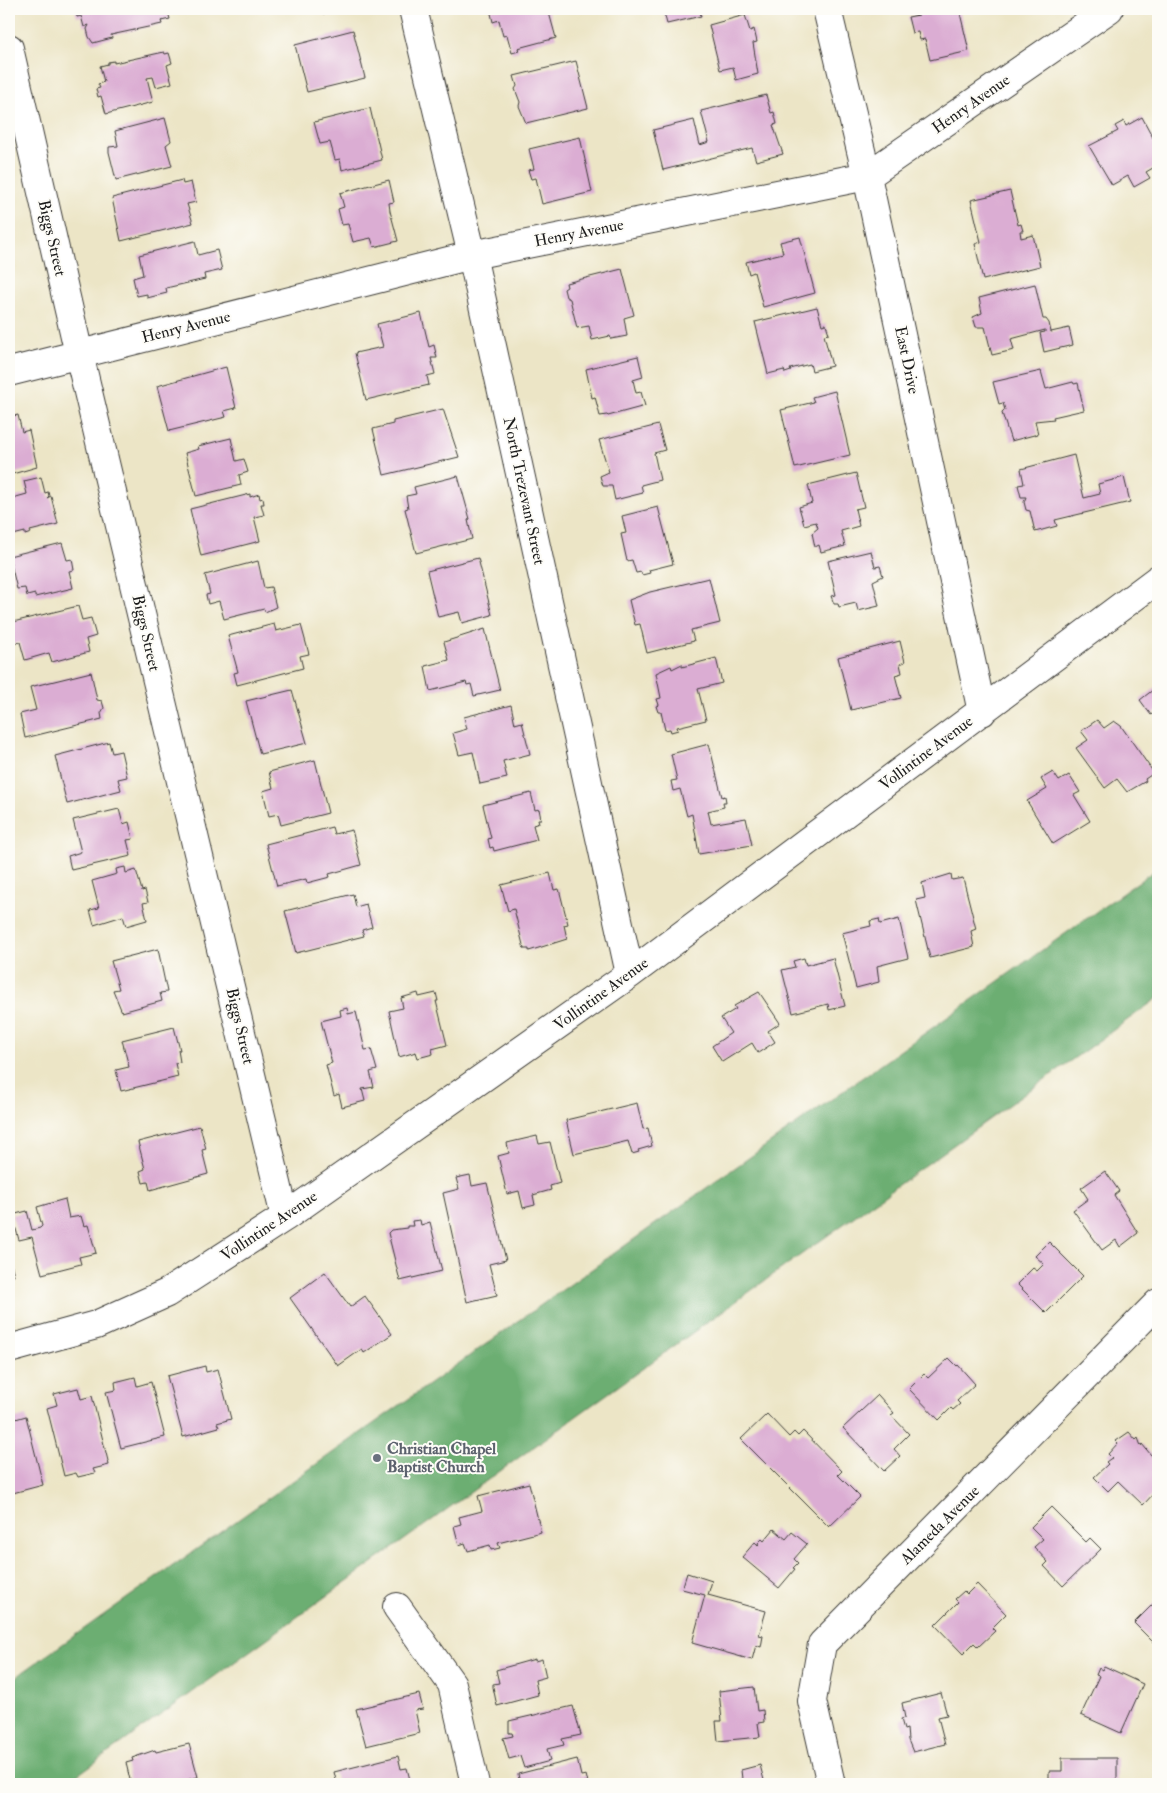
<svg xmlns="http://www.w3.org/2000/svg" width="1167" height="1793" font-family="'IM FELL Double Pica',serif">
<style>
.forest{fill:#6cae72;stroke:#446547}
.building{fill:#dbadd3}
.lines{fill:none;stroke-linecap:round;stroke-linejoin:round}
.street-casing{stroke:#3b3a36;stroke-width:30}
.street{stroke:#fff;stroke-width:28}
.worship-dot{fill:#6b7280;stroke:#fdfcf7;stroke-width:2}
.labels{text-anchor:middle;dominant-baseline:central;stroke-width:4;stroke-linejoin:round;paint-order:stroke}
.street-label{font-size:16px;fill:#1c1c1c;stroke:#fdfcf7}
.worship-label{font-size:16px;font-weight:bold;fill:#5b616d;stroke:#fdfcf7;text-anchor:start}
</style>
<rect width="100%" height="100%" fill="#fdfcf7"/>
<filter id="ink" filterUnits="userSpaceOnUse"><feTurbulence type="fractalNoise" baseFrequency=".02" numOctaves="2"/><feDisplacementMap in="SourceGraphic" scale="10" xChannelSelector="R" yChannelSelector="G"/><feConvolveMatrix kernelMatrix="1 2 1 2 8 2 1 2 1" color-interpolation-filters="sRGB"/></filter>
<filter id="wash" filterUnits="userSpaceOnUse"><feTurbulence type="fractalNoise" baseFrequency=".0096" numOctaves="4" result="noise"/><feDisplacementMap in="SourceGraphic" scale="20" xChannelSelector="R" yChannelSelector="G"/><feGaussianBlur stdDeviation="1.12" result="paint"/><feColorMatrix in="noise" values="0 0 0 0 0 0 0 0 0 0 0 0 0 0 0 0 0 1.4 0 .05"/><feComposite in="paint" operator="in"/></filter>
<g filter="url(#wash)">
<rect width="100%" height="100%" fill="#ece5c6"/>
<path class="forest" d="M1158,868V998L65,1784H9V1682Z"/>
<g id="blocks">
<path class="building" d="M75,9H167L170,19L161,21L162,24L111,35L112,38L93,43L89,37L87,29L89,25L84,27L81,16L77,17Z
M321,9H339L323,14Z
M490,9H548L556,38L518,48L519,51L512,53L507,35L503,36L499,20L493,22Z
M663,9H699L701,16L667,24Z
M918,9H959L969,51L930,60L925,39L920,40L918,32L912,33L908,17L919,15Z
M745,15L750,31L754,29L757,42L753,43L758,74L736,80L733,67L720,70L709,25Z
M353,30L365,78L307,92L295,45Z
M164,52L165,54L169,53L172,63L167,65L172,83L156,87L153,77L147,78L153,102L106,114L101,96L98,97L96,89L100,88L98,84L104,82L100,66L108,64V62L114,61V63Z
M576,61L588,108L526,123L519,106L520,102L515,89L517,86L514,76Z
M766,95L771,113L774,112L777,124L773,125L783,154L756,161L752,148L663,170L653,130L694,120L700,145L709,142L701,111Z
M370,108L382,160L342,170L340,159L335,160L330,142L320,144L314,122Z
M1142,117L1158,147V165L1146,172L1150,178L1134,187L1128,176L1112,185L1089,146L1118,131L1115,126L1124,121L1126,126Z
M165,118L171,141L166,145L172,166L116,180L109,152V147L118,146L115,131Z
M580,137L592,192L542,204L536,178L531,179L528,170L534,169L529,149Z
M182,180L183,184L191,182L196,202L187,204L193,223L121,241L112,198Z
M389,180L394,202L389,203L390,211L398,241L374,247L371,238L353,242L348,224L342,225L338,209L344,207L340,193Z
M1010,191L1018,225L1021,224L1023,231H1020L1021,238L1033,235L1040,266L983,280L975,244L981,242L971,200Z
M800,237L815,293L763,307L754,272L749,274L746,262L783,253L780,242Z
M195,241L198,255L217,250L222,270L204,274L205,279L166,288L167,293L147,298V294L137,296L133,278L143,275L139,255Z
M622,269L634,315L624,318L627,336L611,339L610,336L592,340L589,326L577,328L570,299L566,297L564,289L567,287L566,283Z
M1035,284L1043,319H1046L1049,323L1051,332L1069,328L1073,345L1044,352L1040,333L1045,332V330L1011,339L1014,350L992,355L985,327H976L973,317L982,313L979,298Z
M817,307L822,325L826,324L829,334L824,335L832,366L812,371L810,364L790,369L791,371L785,373L784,370L768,374L755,322Z
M421,313L429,347L434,345L437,358H431L435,374L427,376L429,385L366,400L355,353L383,347L377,324Z
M9,321L12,333L9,334Z
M638,356L643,377L633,380L636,393L641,392L645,406L608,416L607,415L600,416L595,397L592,398L586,369Z
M226,367L236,408L224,411L226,417L169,431L157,386Z
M1041,371L1046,389L1073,382L1074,384L1078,383L1084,410L1053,417L1054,419L1035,421L1038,434L1011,441L1002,413L1005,410L1003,403L999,404L993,382Z
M835,391L850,455L795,468L781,410L814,402L812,397Z
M443,409L459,457L384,475L373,429L393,424V421Z
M18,415L22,432L29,430L37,467L9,475V417Z
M658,425L665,450L654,453L660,480L641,485L643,493L615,500L612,486H603L600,476L609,472L599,440Z
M231,438L236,461L244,459L248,472L239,475L241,485L196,496L185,453L199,449L198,446Z
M1074,455L1084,498L1100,494L1098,484L1124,477L1130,502L1055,520L1057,526L1035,532L1030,511L1026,510L1024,502L1026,497H1021L1018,485L1024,484L1021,469Z
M856,473L864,507L855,509L859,526L841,531L845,546L821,552L819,545L815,547L812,533L818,528L816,522L804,525L799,507L812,503L808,485Z
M458,476L470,519L468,520L472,539L416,553L405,509L408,508L406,496L416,494L414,487Z
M41,477L45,493L48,492L49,496L47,498L51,496L58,524L30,531L31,533L25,535V532L9,536V499L27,494L24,481Z
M250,494V497L259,494L260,499L263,498L264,504H261L264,515L254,517L260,541L201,556L190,509Z
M658,507L673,564L649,570L650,573L642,575L641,572L636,573L632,560L627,561L621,534L626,533L622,516Z
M62,543L67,560L72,559L74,570L69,571L73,588L35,597V594L27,596L25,588L17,589L9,556Z
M871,551L875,567L880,566L883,576L873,581L879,606L858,611L856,603L839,607L838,604H834L831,596L836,595L828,561Z
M478,558L492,615L462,623L459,612L438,617L427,571Z
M258,561L264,588L271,587L276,607L265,612L264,609L224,619L219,601L208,604L206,595L210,594L205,575Z
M709,578L720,623L691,630L694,641L647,653L640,624L635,625L629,600L650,592Z
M78,606L82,620L91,618L96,636L86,639L89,652L52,662L49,653L25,660L20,642L10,645L9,623Z
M274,624L276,631L301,625L309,654L300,656L303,668L237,685L234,673L238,672L228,636Z
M485,629L500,690L474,696L471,684L467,685L466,682L430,691L425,666L449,660L444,642Z
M900,641L905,662L900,664L902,673L895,675L901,698L851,710L838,657Z
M716,658L722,683L698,689L706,720L677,727L678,730L671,732L670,729L665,730L661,712H658L656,706L659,705L657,699L661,698L656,673L671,666L672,669L682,664V667Z
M91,672L97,700L102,701L104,708L101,713L102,719L25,738L20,714L36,710L30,687Z
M1158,686V710L1151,715L1140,700Z
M292,690L307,743L260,754L246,701Z
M511,705L515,724L522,722L530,754L503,761L507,778L480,784L473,752L459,755L453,733L467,729L464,717Z
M1097,720L1104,728L1114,721L1121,726L1154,773L1145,779L1146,781L1127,792L1117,779L1105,788L1076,748L1088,740L1081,731Z
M109,742L112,753L121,751L127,777L118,779L121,790L67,804L55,756Z
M709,744L722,797L725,796L726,802H723L724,807L708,811L711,824L746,818L752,845L699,854L692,814L687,816L680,789L673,791L671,781L677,780L671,754Z
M315,760L328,813L281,825L278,814L269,816L263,791L273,788L269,772Z
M1053,772L1059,781L1069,775L1080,792L1074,795L1090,821L1053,844L1027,801L1047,789L1041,779Z
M531,793L535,810L539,809L541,819H538L539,823L533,825L537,840L494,851L493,847L490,848L488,839L491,838L483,805Z
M119,809L123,824L129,822L133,839L127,840L131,856L71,870L68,856L81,852L73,820Z
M332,827L334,834L352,830L361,865L329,874L330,877L307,883L306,879L277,886L266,844Z
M125,867L126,873L136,870L142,891L145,890L148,902L143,903L147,920L126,926L123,916L94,925L90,910L99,908L92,881L117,874L116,869Z
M550,873L554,890L559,889L568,924L564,925L567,939L529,951V949H524L514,909L508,911L501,885Z
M951,874L952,880L963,878L976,929L971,931L974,947L930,958L916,900L925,898L922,883Z
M353,894L356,907L366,904L372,927L362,930L364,936L296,953L285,911Z
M879,919L880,924L899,919L908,958L877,966L879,982L856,988L842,933L871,926L870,921Z
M158,949L167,992L160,993L162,1001L122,1012L113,990L119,989L111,961Z
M804,958L806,965L833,958L845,1006L829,1010L828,1004L793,1013L782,970L795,967L793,961Z
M759,992L780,1023L768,1031L775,1042L758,1053L752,1043L722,1062L712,1046L731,1033L721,1018L736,1009L734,1006Z
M418,993L419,997L436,993L438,1001H436L447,1045L432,1049L433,1054L418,1058L416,1052L399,1057L389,1011L403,1008L401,998Z
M347,1008L348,1014L356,1012L365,1050L371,1049L377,1070L370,1072L374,1087L362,1089L365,1101L342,1107L339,1094L334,1096L326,1065L332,1063L321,1021L341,1016L340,1010Z
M174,1027L180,1050H178L180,1062L175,1063L178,1077L121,1091L116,1070L129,1067L122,1040Z
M637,1103L643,1129L648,1128L652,1146L638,1150L639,1152L632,1154L628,1141L574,1154L566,1120Z
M200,1126L206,1149L202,1150L208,1174L150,1190L148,1182L143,1183L140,1171L145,1169L138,1142Z
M537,1136L539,1144L550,1142L560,1183L550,1186L551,1190L533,1195L535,1205L523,1208L519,1191L507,1194L498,1156L509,1153L507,1143Z
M1105,1171L1119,1191L1114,1195L1138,1233L1120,1247L1116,1240L1102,1250L1073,1210L1088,1199L1081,1188Z
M470,1175L472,1186L487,1183L506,1260L489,1264L497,1295L467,1302L443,1193L459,1189L456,1178Z
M65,1199L69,1218L81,1216L84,1226L88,1225L96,1253L79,1257L81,1264L42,1274L32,1237L19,1240L12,1215L27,1211L32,1230L40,1228L42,1226L37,1207Z
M420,1220L421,1225L430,1222L442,1271L400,1281L388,1233L391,1230L407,1228V1226H413L412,1221Z
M1049,1242L1083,1276L1046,1313L1017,1284L1033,1268L1037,1271L1044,1264L1035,1256Z
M9,1256L14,1275L9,1276Z
M325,1272L350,1307L365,1296L392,1334L364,1353L362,1349L338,1366L290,1298Z
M949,1358L957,1366L958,1365L975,1384L957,1401L960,1404L953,1410L951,1408L939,1420L909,1389L924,1374L928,1378Z
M205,1366L206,1372L218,1369L231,1419L217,1423L219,1427L183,1437L167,1376Z
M135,1377L137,1386L151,1382L165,1437L121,1448L106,1392L116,1390L115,1382Z
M78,1388L81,1399L92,1396L109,1465L93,1469L95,1473L78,1477L76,1473L64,1476L47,1408L57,1405L54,1394Z
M878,1395L894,1413L891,1415L909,1434L894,1449L900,1456L884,1471L843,1428Z
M767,1414L789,1437L794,1432L798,1436L803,1431L842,1471L838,1475L860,1497L829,1527L741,1439Z
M26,1416L43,1485L9,1494V1421Z
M1129,1432L1136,1440L1138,1438L1141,1446L1142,1444L1151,1455L1156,1457L1157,1461L1158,1460V1489L1143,1505L1118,1481L1108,1491L1094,1477L1108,1464L1106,1462L1110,1459L1112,1458L1108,1454L1118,1443L1116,1441Z
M529,1483L541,1532L498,1543L500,1548L491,1550L490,1545L468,1551L465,1543L459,1545L454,1526L461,1524L459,1517L482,1511L478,1496Z
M1051,1507L1086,1542L1090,1538L1101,1549L1063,1586L1044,1566L1048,1562L1034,1547L1043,1539L1031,1527Z
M774,1529L786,1539L792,1532L807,1544L794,1559L798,1563L793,1568L795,1569L779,1588L742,1557L755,1542L759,1546L758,1543L762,1539L764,1541Z
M687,1573L712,1581L708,1595L766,1611L759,1635L763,1636L761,1647L756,1645L752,1660L692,1643L705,1595L682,1589Z
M977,1584L1006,1614L992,1628L995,1631L978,1647L974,1643L963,1654L935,1625L958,1602L955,1599L964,1591L967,1594Z
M1158,1599V1647L1134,1623Z
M535,1659V1661L542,1659L546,1677L535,1680L538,1695L497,1706L493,1687V1684L499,1683L496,1670Z
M1104,1666L1143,1684L1121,1733L1081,1715L1099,1676L1096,1675L1099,1668L1102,1670Z
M754,1687L757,1711L763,1710L764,1722L758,1723L760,1737L718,1741L716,1721H722L719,1691Z
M941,1693L947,1715L938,1717L945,1744L913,1752L908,1740L907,1729L904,1730L901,1719L905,1718L902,1703Z
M419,1694L423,1709L415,1710L420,1733L366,1746L356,1709Z
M573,1706L581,1735L562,1739L564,1745L547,1749L550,1761L524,1768L520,1756L509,1759L503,1738L513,1736L512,1733H509V1721Z
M189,1744L198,1777L171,1784H131L126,1763L133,1761L132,1758L155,1750L156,1752Z
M398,1756L401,1769L407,1768L411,1784H337L334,1772Z
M1062,1758H1117V1784H1049V1771H1062Z
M577,1759L581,1776L586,1775L588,1783L520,1784L518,1774Z
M760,1765L765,1784H728L742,1779L741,1770Z"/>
</g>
</g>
<g filter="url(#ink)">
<use href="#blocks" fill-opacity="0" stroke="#3b3a36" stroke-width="1"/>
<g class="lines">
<defs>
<path id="street" d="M413,9L472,255L630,974
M827,9L867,176L982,712
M9,48L79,354L285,1217
M9,372L472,255L867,176L1109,9
M9,1349L96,1325L167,1293L285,1217L630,974L1158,579
M397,1607L452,1684L475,1784
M831,1784L812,1701L822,1644L1158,1303"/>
</defs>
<use href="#street" class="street-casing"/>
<use href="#street" class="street"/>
</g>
</g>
<circle class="worship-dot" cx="377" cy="1458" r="5"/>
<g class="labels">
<g class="street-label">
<text transform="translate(971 104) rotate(-35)">Henry Avenue</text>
<text transform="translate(579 233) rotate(-11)">Henry Avenue</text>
<text transform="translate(52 238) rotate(77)">Biggs Street</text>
<text transform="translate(186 327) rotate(-14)">Henry Avenue</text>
<text transform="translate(907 360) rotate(78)">East Drive</text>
<text transform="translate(524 491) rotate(78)">North Trezevant Street</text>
<text transform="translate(146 633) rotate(77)">Biggs Street</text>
<text transform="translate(926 753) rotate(-37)">Vollintine Avenue</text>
<text transform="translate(601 994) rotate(-36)">Vollintine Avenue</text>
<text transform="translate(240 1026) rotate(77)">Biggs Street</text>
<text transform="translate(269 1226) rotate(-34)">Vollintine Avenue</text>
<text transform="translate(940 1525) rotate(-45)">Alameda Avenue</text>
</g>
<g class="worship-label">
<text x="387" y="1449">Christian Chapel<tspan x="387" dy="18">Baptist Church</tspan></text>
</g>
</g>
<rect width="1167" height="1793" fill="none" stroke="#fdfcf7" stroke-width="30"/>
</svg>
